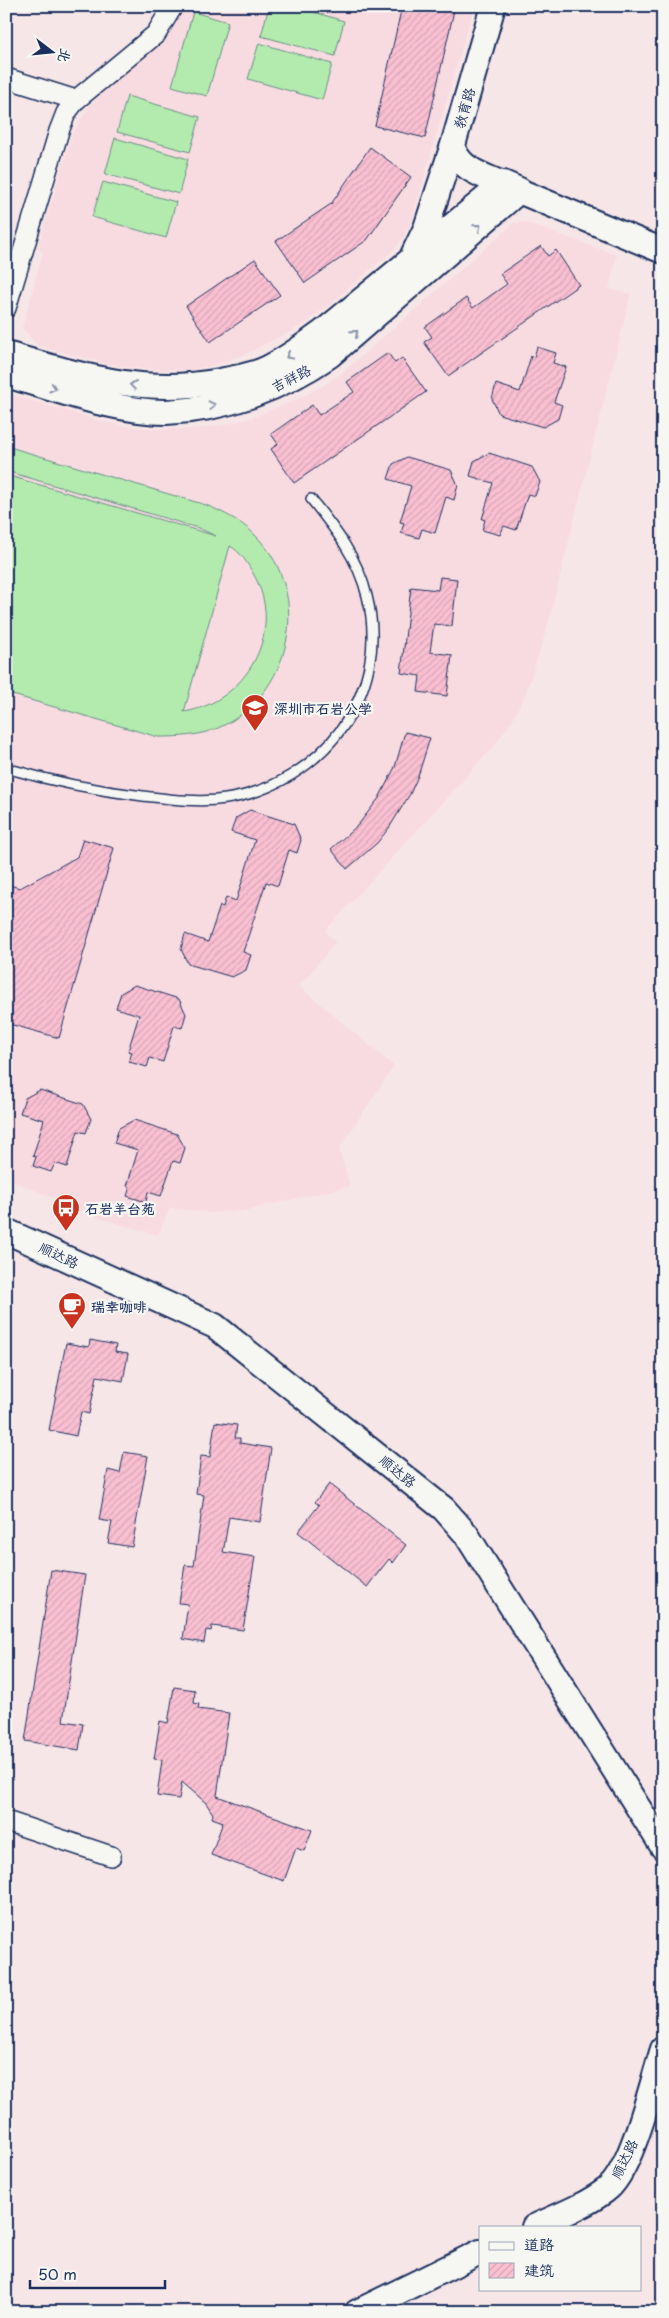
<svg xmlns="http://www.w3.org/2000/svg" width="669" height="2318" font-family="'Playpen Sans','LXGW WenKai TC',sans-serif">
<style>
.built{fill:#f8dbe1}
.pitch{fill:#b3ebae;stroke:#678d86;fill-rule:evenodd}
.building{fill:url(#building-hatch);stroke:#1b2f5e}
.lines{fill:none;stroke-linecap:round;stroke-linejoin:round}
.service-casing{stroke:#1b2f5e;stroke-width:12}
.minor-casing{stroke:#1b2f5e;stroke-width:22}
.tertiary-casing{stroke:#1b2f5e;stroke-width:28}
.secondary-casing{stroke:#1b2f5e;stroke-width:30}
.service{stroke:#f6f6f2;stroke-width:9}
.minor{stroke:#f6f6f2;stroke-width:19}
.tertiary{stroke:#f6f6f2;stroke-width:24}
.secondary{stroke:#f6f6f2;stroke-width:26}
.oneway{stroke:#8892a8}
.labels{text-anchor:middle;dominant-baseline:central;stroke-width:4.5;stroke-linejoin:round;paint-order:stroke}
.street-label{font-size:14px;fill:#1b2f5e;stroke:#f6f6f2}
.poi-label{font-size:14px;font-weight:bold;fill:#1b2f5e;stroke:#f6f6f2;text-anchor:start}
</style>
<defs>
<pattern id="building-hatch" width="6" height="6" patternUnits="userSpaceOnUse" patternTransform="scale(1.25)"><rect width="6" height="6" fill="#fac0d2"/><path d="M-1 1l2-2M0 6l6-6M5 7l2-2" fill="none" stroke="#d6a5b7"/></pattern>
</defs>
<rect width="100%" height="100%" fill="#f7e6e8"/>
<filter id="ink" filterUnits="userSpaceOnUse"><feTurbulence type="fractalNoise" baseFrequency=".02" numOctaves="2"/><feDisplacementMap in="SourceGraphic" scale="10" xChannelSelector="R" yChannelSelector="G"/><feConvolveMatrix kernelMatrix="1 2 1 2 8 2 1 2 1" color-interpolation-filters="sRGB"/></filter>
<g filter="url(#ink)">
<path class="built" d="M183,6H474L411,223L398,246L332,303L300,327L246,354L211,366L190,370L141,369L111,365L38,346L22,328L43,252L37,249L72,134L89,106L96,99L165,39L178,20Z
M524,222L617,255L609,289L631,294L546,632L526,692L513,719L495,745L325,931L336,942L299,986L394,1066L339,1149L350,1186L244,1211L211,1213L170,1208L158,1235L102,1219L6,1178V393L98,420L125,426L156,429H195L227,424L254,417L293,401L321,387L343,372L514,223Z"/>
<path class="pitch" d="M269,6H293L344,21L335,56L261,36Z
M193,12L228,22L207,96L172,86Z
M259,43L332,64L322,100L248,79Z
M127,96L200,117L190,152L117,132Z
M115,138L188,159L179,194L105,174Z
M103,182L176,202L166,238L92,217Z
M6,446L206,505C225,513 243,522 257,537C313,595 292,696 218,728C199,736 179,737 158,737L6,693V475L216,536L198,528L6,471ZM230,546C241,552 248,564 254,575C286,632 246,702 184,712Z"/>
<path class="building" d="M402,6H455L425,138L375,126Z
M370,147L411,177L367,240L305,283L276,241L331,204Z
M541,246L548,256L556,250L579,285L448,376L424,342L432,337L425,327L466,298L473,308L507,284L500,274Z
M255,259L280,295L210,342L186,306Z
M537,347L556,353L553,363L566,367L554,402L562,405L558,419L543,427L499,414L492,399L496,384L520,392L531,356L534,357Z
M388,353L395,363L402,358L426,392L294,483L271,449L278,444L271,434L312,405L319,415L354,392L347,382Z
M489,453L532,467L540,482L535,496L528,494L516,530L504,526L500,535L482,530L485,520L482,519L493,483L470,476L474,461Z
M407,457L451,470L458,485L454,500L446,497L435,533L422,529L419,538L401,533L404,523L400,522L411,486L388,479L393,464Z
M440,577L457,579L452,626L434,624L430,652L452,655L447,696L418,692L420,676L401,673L411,587L438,590Z
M405,732L430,738L418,776L410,794L389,828L377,843L347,869L331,849L358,825L379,798L395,767Z
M250,810L294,824L301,840L297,853L289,850L278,886L266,882L243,952L251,955L246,970L232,977L188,964L181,949L185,934L208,942L220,906L223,907L226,897L236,901L255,840L231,832L236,818Z
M83,839L114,848L59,1038L6,1023V884L20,888L77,857Z
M135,985L179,999L186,1014L182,1028L174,1026L163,1062L150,1058L147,1067L129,1062L132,1052L128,1051L139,1015L116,1008L121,993Z
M40,1090L83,1104L91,1119L86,1133L78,1131L67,1167L55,1163L51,1172L33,1166L36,1157L33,1156L44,1120L20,1113L25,1098Z
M134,1120L177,1134L185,1148L180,1163L173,1161L161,1196L148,1192L146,1202L127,1196L130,1187L127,1186L138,1150L114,1143L119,1128Z
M90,1340L116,1345L115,1352L128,1354L123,1381L97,1376L89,1414L81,1412L76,1436L49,1430L66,1343L89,1347Z
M215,1422L237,1425L235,1438H240V1443L271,1448L260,1522L229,1517L224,1547L223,1552L255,1557L243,1630L212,1626L211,1631L206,1630L204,1643L183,1639L188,1604L179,1603L185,1565L194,1566L204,1495L196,1494L201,1456L210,1457Z
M124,1452L148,1456L132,1547L108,1543L112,1522L99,1520L108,1470L120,1473Z
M329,1484L406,1545L393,1563L389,1559L367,1587L298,1532L319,1505L315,1502Z
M51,1570L85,1575L63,1721L83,1724L79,1750L25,1741Z
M174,1687L195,1690L194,1703L199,1704L198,1709L229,1713L217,1796L312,1830L304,1851L296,1848L284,1881L211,1855L223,1822L212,1818L213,1814L206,1803L182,1782L179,1799L157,1796L162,1760L154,1759L160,1721L168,1723Z"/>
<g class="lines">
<defs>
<path id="service" d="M6,768C53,782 94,790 143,796C169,799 199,803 226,799C322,784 392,693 367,596C358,558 335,529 311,499"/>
<path id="minor" d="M6,78L76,100
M6,308L59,131L66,113L76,100L156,34L173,6
M6,1821L111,1856"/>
<path id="tertiary" d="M413,255L426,228L453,145L493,6
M6,354C80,375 142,396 220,381C236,378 254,375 268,368C288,358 305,345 323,332L503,184C484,176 456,168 453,145
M6,375C56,389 115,412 166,412C225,410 282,388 330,355L519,191L663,251
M6,1231L215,1326L444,1509L466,1534L663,1847
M534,2227C558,2216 585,2206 606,2190C632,2172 652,2082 663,2049
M357,2312L480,2252"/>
<path id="secondary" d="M503,184L519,191"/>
</defs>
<use href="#service" class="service-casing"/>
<use href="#minor" class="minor-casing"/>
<use href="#tertiary" class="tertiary-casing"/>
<use href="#secondary" class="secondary-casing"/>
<use href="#service" class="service"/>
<use href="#minor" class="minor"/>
<use href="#tertiary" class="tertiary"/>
<use href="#secondary" class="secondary"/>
</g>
<defs><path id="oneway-chevron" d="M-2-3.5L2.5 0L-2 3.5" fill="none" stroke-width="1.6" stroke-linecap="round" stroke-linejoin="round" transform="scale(1.25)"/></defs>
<g class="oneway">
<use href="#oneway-chevron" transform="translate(478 227) rotate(-41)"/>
<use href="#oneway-chevron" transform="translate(355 333) rotate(-41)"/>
<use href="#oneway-chevron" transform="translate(289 356) rotate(151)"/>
<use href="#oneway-chevron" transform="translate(133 385) rotate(-173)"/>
<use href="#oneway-chevron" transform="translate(53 388) rotate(16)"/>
<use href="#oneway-chevron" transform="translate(212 405) rotate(-13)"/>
</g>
</g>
<defs>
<symbol id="school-pin" viewBox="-11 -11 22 30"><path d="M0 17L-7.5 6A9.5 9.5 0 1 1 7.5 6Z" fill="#c8321e" stroke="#f6f6f2"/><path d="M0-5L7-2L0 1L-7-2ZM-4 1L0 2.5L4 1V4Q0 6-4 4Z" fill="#fff"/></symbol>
<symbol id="bus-pin" viewBox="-11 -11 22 30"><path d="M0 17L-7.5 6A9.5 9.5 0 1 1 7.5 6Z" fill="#c8321e" stroke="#f6f6f2"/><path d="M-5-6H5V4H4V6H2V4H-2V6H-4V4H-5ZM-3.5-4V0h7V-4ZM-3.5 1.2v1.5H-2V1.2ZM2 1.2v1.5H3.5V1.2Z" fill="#fff"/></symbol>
<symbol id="cafe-pin" viewBox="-11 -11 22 30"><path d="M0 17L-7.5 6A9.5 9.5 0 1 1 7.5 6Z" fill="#c8321e" stroke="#f6f6f2"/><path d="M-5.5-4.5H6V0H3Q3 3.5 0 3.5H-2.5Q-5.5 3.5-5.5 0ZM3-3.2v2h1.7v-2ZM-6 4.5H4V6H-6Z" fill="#fff"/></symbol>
</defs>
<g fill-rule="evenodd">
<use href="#school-pin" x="239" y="692" width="32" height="43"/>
<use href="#bus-pin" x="50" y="1192" width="32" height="43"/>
<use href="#cafe-pin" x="56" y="1290" width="32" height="43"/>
</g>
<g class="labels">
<g class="street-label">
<text transform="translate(464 108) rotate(-74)">教育路</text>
<text transform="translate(291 378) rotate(-27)">吉祥路</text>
<text transform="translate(59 1255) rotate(25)">顺达路</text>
<text transform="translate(398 1471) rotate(39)">顺达路</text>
<text transform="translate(624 2159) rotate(-64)">顺达路</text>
</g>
<g class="poi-label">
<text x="274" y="708">深圳市石岩公学</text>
<text x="85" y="1208">石岩羊台苑</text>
<text x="91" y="1306">瑞幸咖啡</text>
</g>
</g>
<rect width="669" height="2318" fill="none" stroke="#f6f6f2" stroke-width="25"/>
<rect x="12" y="12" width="644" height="2293" fill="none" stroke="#1b2f5e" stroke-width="2" filter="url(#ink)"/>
<rect x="479" y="2226" width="162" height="65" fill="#f6f6f2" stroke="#9ea6b7"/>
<rect x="489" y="2242" width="25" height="8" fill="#f6f6f2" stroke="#9ea6b7"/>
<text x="524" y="2250" font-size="15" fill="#1b2f5e">道路</text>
<rect x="489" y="2263" width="25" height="15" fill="url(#building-hatch)" stroke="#9ea6b7"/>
<text x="524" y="2276" font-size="15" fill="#1b2f5e">建筑</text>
<g transform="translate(52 52) rotate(106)" stroke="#f6f6f2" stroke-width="4" paint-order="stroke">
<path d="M0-4L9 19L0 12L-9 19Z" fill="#1b2f5e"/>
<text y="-8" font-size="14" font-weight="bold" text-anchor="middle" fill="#1b2f5e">北</text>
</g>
<path d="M30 2280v8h135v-8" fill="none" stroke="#1b2f5e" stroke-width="2.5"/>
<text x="38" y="2280" font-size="15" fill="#1b2f5e" stroke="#f6f6f2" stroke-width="4" paint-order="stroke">50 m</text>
</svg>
